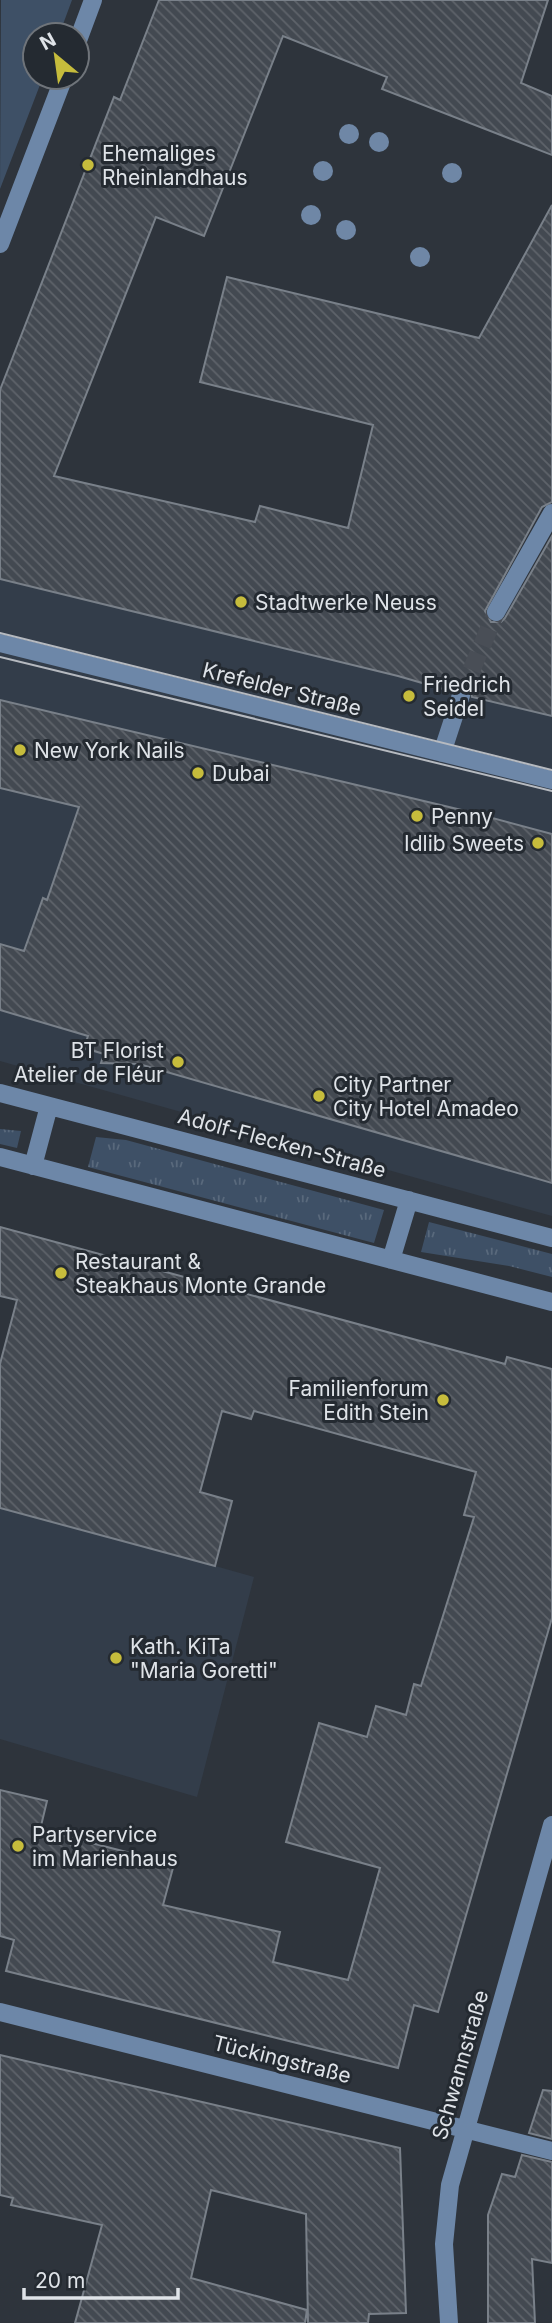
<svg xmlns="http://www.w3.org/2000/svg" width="552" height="2323" font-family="Inter,sans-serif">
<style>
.built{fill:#333d4a}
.grass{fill:url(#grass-tufts)}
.park{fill:#3e5066}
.building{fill:url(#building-back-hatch);stroke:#798089;stroke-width:2}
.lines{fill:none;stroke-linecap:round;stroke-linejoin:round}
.minor-tunnel{stroke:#494e56;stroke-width:18;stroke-dasharray:18 9;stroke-linecap:butt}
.minor{stroke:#6d87a8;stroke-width:18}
.tram{stroke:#b6bac0;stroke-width:2}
.tree{fill:#6f87a6}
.poi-dot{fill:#c6bc3c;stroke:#242a31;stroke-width:2.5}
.labels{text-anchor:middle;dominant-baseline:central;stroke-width:6;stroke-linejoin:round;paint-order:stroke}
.poi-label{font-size:21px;fill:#dfe3e8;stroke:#242a31;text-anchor:start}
.street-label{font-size:21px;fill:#dfe3e8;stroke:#242a31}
</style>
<defs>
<pattern id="grass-tufts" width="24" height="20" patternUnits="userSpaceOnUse" patternTransform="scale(1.75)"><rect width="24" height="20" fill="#3e5066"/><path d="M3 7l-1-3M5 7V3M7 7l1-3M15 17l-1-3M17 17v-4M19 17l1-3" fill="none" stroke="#59697c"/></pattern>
<pattern id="building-back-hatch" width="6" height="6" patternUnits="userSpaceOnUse" patternTransform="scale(1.75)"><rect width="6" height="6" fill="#434951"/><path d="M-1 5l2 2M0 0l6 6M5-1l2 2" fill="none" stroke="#5e636a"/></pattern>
</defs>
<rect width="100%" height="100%" fill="#2e343c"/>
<path class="built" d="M0,462L552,593V1216L0,1061Z
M0,1505L254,1577L197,1797L0,1739Z"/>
<path class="grass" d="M0,1129L21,1131L17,1148L0,1144Z
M96,1137L126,1140L384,1210L374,1243L88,1167Z
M429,1222L552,1254V1277L509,1266L421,1252Z"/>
<path class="park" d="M1,0H72L59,35H35V77H43L0,189Z"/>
<path class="building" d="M159,0H548L521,83L552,96V155L382,89L387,77L283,36L204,236L156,217L54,476L255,522L260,506L348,528L373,425L200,382L227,277L479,338L552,205V502L542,507L485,611L491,622H501L505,618L552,536V716L472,697L470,688L464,684L454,686L450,691L398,676L0,579V390L114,97L120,100Z
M0,700L470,812L552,834V1183L139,1064L101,1063L104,1054L84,1048L88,1036L0,1010V944L24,951L43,898L47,900L79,807L0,788Z
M0,1227L505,1364L507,1357L552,1369V1618L438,2012L414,2005L398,2068L6,1971L14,1940L0,1936V1790L47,1801L40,1830L174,1864L163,1905L280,1932L273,1962L348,1980L380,1868L286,1842L319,1723L367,1737L376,1706L406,1715L414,1684L421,1686L474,1517L464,1515L476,1472L254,1411L251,1419L222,1411L200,1492L232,1501L215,1566L0,1508V1364L17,1300L0,1296Z
M0,2055L400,2148L406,2313L369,2314L368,2323H308L306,2214L211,2190L191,2278L307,2310L305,2323H75L102,2225L11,2205L13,2198L0,2195Z
M543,2090L552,2091V2139L529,2133Z
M522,2155L552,2162V2263L532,2259L535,2323H488V2215L502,2174L515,2177Z"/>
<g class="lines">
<path class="minor-tunnel" d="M461,695L496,612"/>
<path class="minor" d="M77,43L93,0
M0,244L64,77
M496,612L552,513
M0,643L552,780
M442,753L461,695
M0,1093L552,1238
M0,1157L552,1302
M33,1166L49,1106
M391,1260L409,1200
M0,2012L552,2151
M449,2323L444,2244L450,2185L552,1825"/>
<path class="tram" d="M0,633L552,770
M0,657L552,791"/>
</g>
<g class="tree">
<circle cx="349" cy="134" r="10"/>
<circle cx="379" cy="142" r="10"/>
<circle cx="323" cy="171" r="10"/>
<circle cx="452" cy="173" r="10"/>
<circle cx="311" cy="215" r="10"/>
<circle cx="346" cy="230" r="10"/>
<circle cx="420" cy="257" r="10"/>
</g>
<g class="poi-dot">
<circle cx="88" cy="165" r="7"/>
<circle cx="241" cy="602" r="7"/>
<circle cx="409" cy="696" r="7"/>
<circle cx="20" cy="750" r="7"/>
<circle cx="198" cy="773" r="7"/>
<circle cx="417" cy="816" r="7"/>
<circle cx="538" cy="843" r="7"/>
<circle cx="178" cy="1062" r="7"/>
<circle cx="319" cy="1096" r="7"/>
<circle cx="61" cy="1273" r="7"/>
<circle cx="443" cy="1400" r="7"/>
<circle cx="116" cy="1658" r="7"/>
<circle cx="18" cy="1846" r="7"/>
</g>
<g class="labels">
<g class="poi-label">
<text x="102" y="153">Ehemaliges<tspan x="102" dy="24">Rheinlandhaus</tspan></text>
<text x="255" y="602">Stadtwerke Neuss</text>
<text x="423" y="684">Friedrich<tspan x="423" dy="24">Seidel</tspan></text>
<text x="34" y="750">New York Nails</text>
<text x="212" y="773">Dubai</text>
<text x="431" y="816">Penny</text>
<text x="524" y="843" text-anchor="end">Idlib Sweets</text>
<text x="164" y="1050" text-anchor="end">BT Florist<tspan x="164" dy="24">Atelier de Fléur</tspan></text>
<text x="333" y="1084">City Partner<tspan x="333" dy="24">City Hotel Amadeo</tspan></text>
<text x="75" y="1261">Restaurant &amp;<tspan x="75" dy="24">Steakhaus Monte Grande</tspan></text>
<text x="429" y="1388" text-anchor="end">Familienforum<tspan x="429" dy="24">Edith Stein</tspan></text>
<text x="130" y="1646">Kath. KiTa<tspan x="130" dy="24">"Maria Goretti"</tspan></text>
<text x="32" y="1834">Partyservice<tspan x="32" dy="24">im Marienhaus</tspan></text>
</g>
<g class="street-label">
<text transform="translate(282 689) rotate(14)">Krefelder Straße</text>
<text transform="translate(282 1143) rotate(15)">Adolf-Flecken-Straße</text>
<text transform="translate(282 2059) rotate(14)">Tückingstraße</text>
<text transform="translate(460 2065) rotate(-74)">Schwannstraße</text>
</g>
</g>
<g transform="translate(56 56) rotate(331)"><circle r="33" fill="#242a31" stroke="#6f747a" stroke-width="2"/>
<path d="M0-5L12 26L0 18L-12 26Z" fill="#c6bc3c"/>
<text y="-10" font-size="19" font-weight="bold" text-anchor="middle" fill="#dfe3e8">N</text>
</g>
<path d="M24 2288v10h154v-10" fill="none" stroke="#dfe3e8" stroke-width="3.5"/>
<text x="35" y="2288" font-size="21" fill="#dfe3e8" stroke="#242a31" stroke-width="5" paint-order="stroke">20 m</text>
</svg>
